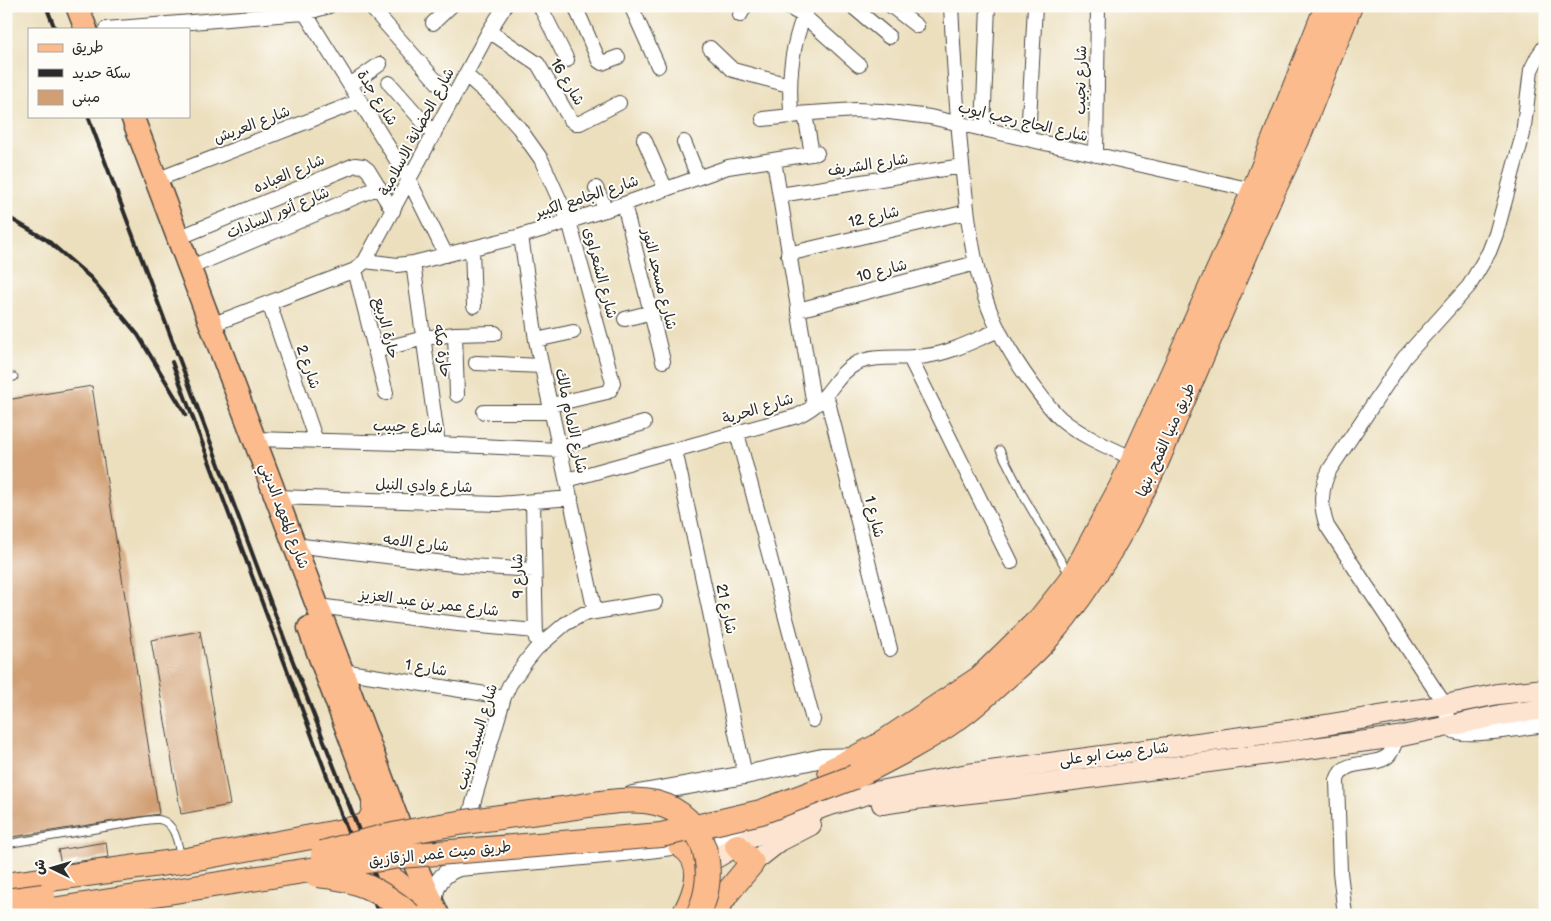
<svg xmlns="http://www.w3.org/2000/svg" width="1551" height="921" font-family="'Balsamiq Sans','Playpen Sans Arabic',sans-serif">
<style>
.building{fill:#d19f73}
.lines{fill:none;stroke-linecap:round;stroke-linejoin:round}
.service-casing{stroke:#484641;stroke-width:9}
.minor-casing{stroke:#484641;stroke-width:16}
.tertiary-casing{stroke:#484641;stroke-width:20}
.secondary-casing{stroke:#484641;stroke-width:22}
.primary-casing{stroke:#484641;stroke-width:25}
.trunk-casing{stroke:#484641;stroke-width:26}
.service{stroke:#fff;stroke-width:7}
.minor{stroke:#fff;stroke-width:14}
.tertiary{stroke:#fff;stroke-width:18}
.secondary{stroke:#fde4d1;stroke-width:20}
.primary{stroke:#fbbb8c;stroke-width:22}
.trunk{stroke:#fbbb8c;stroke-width:24}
.rail{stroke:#2b2b2b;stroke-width:4}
.trunk-bridge-casing{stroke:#484641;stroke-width:26;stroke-linecap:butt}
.trunk-bridge{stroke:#fbbb8c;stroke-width:24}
.labels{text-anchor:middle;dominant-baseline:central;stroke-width:4;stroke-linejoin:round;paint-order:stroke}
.street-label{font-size:15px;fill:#2b2b2b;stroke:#fdfcf7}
</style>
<rect width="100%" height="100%" fill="#fdfcf7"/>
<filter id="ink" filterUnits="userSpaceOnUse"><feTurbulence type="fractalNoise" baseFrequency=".02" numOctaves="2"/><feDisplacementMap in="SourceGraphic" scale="10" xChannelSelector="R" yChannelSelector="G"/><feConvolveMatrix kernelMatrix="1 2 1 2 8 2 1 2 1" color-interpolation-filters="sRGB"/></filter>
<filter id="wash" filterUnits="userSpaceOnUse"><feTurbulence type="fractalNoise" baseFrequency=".0096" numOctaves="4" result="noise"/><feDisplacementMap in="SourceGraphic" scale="20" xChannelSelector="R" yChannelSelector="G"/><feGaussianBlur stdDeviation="1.12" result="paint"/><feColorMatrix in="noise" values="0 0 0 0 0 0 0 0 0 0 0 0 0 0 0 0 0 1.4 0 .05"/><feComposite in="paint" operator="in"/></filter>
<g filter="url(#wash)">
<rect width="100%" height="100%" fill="#ecdfbe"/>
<g id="blocks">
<path class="building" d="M92,386L159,814L6,838V400Z
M200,631L230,805L181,814L151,640Z
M106,842L108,857L61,864L58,850Z"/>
</g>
</g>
<g filter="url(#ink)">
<use href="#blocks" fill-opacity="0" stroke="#484641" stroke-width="1"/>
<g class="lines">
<defs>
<path id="service" d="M6,378L14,377
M1000,450L1024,497L1069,574
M6,844L149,820C152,820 158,819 161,820C176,824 178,846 181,858"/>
<path id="minor" d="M370,6L452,99
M540,6L567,60
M575,6L599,61L602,63L618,57
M631,6L658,66
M786,6L804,16L859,65
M808,6C793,39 788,75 791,110L796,114L856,110L881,111L930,117L1261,192
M852,6L889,37
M891,6L917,26
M951,6C954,65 957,124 964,183C968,218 972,254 982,287C991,322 1011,355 1032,384C1041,396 1050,409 1061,419C1083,437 1108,447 1134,459
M305,13L409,180L446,255
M740,15L745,6
M433,23L451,6
M106,29L290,14L305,13L329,6
M489,31L538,64L570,119L575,123H580L619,103
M1545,46L1538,56L1531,70L1523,134L1496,234L1489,252L1469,286L1404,358L1330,469C1320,489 1320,506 1327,526L1445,705C1447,713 1446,726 1454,731C1467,738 1528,727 1545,725
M710,48L733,70L789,85
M466,75L494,100L519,128L541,159L569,221L613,383L610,390L607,392L551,405
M389,83L434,134
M350,85L380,64
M805,114L812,154
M763,119L800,115
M983,129L988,6
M644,139L665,188
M1028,139L1035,6
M684,142L698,177
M1096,155L1098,6
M774,160L814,406
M156,180L360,101
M596,188L606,210
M780,195L962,166
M624,204L663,361
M521,236L536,340L595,612
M178,238L355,165L363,166L368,170L393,211
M472,248L474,306
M788,254L967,212
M365,261L397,265L413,263L521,236L624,204L728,167L817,153
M413,263L438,444
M189,268L379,187
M355,270L386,393
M269,303L316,441
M798,310L976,263
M625,319L652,312
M211,325L355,270L365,261L489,31L505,6
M455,334L457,395
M536,340L573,332
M375,351L424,338L455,334L495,333
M910,358L1011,562
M476,363L542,366
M826,394L890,649
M484,412H552
M737,433L813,720
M254,439L438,444L560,450
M560,447L644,423
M675,450L745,775
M567,480L797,416C806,412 815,406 822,399C834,386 841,371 857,363C878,354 903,360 926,356C951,353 975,340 999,330
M276,497L498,504L571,498
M533,503L536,639
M294,545L470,566L534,570
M318,606L458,624L536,631
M342,671L504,697
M467,824L504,697L510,684L527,660L536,649L565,624L583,614L655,602
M1345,915L1340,872L1337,780C1344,756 1375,769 1389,755C1393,750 1395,743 1397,737"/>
<path id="tertiary" d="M632,795L745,775L822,758L855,757
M434,906C432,887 441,873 459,867C522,861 586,857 649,849C688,844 727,839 764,823"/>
<path id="secondary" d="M882,804L915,799L1006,789L1397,737L1501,715L1545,709
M752,863L780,841L811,825
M697,869L757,834L778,825L824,807L875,792L968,774L1301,729L1445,705L1498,694L1545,689"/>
<path id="primary" d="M77,6L86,29
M132,116L342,671L409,851L438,915
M309,628L381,820"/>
<path id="trunk" d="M830,771L878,746L980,678L1041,618L1072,579L1121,487L1178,361L1254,190L1327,6
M854,777C890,759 927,740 959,717C976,705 990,691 1005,678C1021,664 1036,652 1049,636C1094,584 1127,525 1156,463L1271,195L1297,140L1350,6
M680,845C708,861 696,892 684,915
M335,877C349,876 366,871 379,873C397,876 412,900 424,912
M6,885L181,861L338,832L361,827L369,823L374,811V802
M712,915L728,892L752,863L737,846"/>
</defs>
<use href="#service" class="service-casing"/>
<use href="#minor" class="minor-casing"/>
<use href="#tertiary" class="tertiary-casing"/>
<use href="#secondary" class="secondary-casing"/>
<use href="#primary" class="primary-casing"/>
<use href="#trunk" class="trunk-casing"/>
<use href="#service" class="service"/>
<use href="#minor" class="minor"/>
<use href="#tertiary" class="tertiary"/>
<use href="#secondary" class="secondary"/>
<use href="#primary" class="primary"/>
<use href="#trunk" class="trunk"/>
<path class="rail" d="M46,6L55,29
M88,116L290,654L358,828L389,915
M6,216L47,240L91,278L138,335L186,415
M172,362L379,915"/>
<defs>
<path id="trunk-bridge" d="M323,853C401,829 481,819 562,809C591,805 627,796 656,803C707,816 719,873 698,915
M317,875C355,878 381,890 410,915
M6,901L43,896
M20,915L400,856L661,835L761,812L854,777"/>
</defs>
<use href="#trunk-bridge" class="trunk-bridge-casing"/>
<use href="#trunk-bridge" class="trunk-bridge"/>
</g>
</g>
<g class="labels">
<g class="street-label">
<text transform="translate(1081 80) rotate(-89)">شارع نجيب</text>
<text transform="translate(567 82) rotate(59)">شارع 16</text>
<text transform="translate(377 98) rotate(58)">شارع جدة</text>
<text transform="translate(1023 122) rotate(13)">شارع الحاج رجب ايوب</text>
<text transform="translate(252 125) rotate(-21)">شارع العريش</text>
<text transform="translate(417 132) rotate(-62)">شارع الحضانة الاسلامية</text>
<text transform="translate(868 165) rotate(-9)">شارع الشريف</text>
<text transform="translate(289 174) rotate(-23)">شارع العباده</text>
<text transform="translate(587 197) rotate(-18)">شارع الجامع الكبير</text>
<text transform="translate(278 213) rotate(-23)">شارع أنور السادات</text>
<text transform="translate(874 217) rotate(-13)">شارع 12</text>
<text transform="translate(882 271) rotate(-15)">شارع 10</text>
<text transform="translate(600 273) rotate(75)">شارع الشعراوى</text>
<text transform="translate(659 279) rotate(76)">شارع مسجد النور</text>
<text transform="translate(386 328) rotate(76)">حارة الربيع</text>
<text transform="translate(442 351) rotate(82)">حارة مكه</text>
<text transform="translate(308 367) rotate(71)">شارع 2</text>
<text transform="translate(758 409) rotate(-17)">شارع الحرية</text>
<text transform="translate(571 421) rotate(78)">شارع الامام مالك</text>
<text transform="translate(408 427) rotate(2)">شارع حبيب</text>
<text transform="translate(1166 440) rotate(-66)">طريق منيا القمح, بنها</text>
<text transform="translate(424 486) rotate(2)">شارع وادي النيل</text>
<text transform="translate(284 516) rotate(69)">شارع المعهد الديني</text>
<text transform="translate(874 517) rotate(76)">شارع 1</text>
<text transform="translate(416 543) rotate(7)">شارع الامه</text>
<text transform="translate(518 576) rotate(-91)">شارع 9</text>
<text transform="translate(429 603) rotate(7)">شارع عمر بن عبد العزيز</text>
<text transform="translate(726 609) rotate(78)">شارع 21</text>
<text transform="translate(426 668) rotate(9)">شارع 1</text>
<text transform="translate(477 737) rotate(-73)">شارع السيدة زينب</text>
<text transform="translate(1114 754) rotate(-7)">شارع ميت ابو على</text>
<text transform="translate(440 854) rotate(-6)">طريق ميت غمر, الزقازيق</text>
</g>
</g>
<rect width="1551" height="921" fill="none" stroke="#fdfcf7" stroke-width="25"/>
<rect x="28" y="28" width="162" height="90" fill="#fdfcf7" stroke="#a9a8a5"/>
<rect x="38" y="44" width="25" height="8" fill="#fbbb8c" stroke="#a9a8a5"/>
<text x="72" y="52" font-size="15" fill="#2b2b2b">طريق</text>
<rect x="38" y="69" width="25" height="8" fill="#2b2b2b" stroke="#a9a8a5"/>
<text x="72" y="78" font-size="15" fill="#2b2b2b">سكة حديد</text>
<rect x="38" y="90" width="25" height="15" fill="#d19f73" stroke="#a9a8a5"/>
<text x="72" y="102" font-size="15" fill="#2b2b2b">مبنى</text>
<g transform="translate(52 868) rotate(275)" stroke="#fdfcf7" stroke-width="4" paint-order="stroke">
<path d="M0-4L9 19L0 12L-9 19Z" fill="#2b2b2b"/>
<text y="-8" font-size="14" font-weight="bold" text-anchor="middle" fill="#2b2b2b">ش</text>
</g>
</svg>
